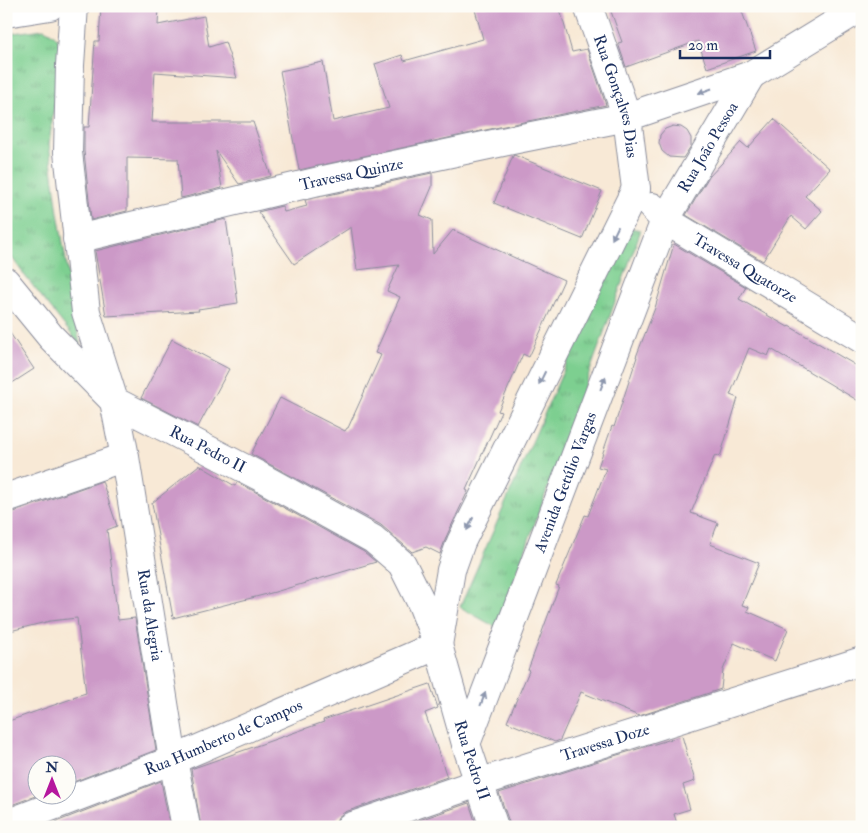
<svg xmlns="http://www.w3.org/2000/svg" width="868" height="833" font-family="'IM FELL Double Pica',serif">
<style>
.park{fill:url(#park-tufts);stroke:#4c7f77}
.building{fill:#cc99c7}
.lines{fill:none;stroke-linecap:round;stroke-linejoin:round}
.minor-casing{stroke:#8a8c9a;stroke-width:30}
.minor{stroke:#fff;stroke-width:28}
.oneway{fill:#8d97ae}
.labels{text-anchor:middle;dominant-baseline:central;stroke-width:4;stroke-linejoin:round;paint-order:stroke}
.street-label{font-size:16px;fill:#1b2f5e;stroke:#fdfcf7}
</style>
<defs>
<pattern id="park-tufts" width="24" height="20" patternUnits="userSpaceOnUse" patternTransform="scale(1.25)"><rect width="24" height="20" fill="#7dcf90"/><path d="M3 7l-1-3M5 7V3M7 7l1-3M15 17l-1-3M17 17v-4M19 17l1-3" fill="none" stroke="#66a879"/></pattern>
</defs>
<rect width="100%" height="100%" fill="#fdfcf7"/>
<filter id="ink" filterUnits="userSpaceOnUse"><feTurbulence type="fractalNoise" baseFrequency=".02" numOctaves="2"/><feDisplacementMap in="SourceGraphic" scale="10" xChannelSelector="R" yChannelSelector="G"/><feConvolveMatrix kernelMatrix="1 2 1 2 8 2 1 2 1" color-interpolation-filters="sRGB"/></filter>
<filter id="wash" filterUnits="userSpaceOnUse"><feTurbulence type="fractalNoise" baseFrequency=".0096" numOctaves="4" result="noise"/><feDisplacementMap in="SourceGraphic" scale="20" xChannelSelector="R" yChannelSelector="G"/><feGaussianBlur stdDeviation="1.12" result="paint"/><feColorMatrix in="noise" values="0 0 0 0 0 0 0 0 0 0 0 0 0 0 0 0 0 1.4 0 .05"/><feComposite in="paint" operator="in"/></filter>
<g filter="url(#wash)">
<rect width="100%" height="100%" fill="#f8e9d6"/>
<path class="park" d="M44,29C59,36 60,41 61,56L49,144L58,213L80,345L25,276L6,249V34Z
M626,227L641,230L497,628L460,607Z"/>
<g id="blocks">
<path class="building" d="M101,6H159L158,25L204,16L209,47L225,42L237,78L155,72L152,122H253L271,176L239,184L216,151L222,188L181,198L178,159L127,158V211L91,220L84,151V127H89L95,41H99Z
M474,6H559L572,52L587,49L606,105L509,125L299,170L280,71L323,62L333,121L389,108L375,64L402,55L404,61L483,39Z
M609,6H740L756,51L707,68L698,41L626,67L618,43L622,42Z
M774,119L830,169L805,196L822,211L806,229L791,216L763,261L686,215L708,178L722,163L741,142L748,148Z
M673,126L681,127L687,131L691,138V146L683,158L669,157L662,151L659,143L660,135L665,129Z
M514,155L602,191L582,239L494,203L513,156Z
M432,173V187L420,215L432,220L433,254L453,230L564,280L529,357L523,354L498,411L501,412L466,490L468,491L447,535L440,554L426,547L412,552L381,525L251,454L280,398L345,431L347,428H348L381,355L375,353L400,297L387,291L399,265L357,270L351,227L294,264L258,212L282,206L284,212L307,206L305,200Z
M226,219L238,303L198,309L199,311L106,316L95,251Z
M674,244L746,287L739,299L788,327L789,326L862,369V403L771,349L768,356L749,348L730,395L738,398L720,457L715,455L691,513L718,523L710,544L759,563L742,605L749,607L747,611L788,629L775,661L734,643L723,670L721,689L639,716L581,692L560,740L555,742L507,722L529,671L528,670L559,586L556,585L585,515L588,516L606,469L598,467L612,426L614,427L637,357H636L655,308Z
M6,327L34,369L6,387Z
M172,339L229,369L198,427L141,398Z
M199,465L235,486L237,482L252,490L364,552L376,562L275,592L173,618L152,503Z
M102,481L117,526L107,530L118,620L135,618L156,750L68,784V766H38V795L6,807V722L74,698L73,697L86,693L77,618L50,621L6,632V513H11Z
M430,684L438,708L425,713L447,777L345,812L338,817L335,824V827H201L191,769L324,722L323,720Z
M682,736L695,781L683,785L690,809L674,814L678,827H509V822L499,793L614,756Z
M161,781L170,827H57L56,822Z
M469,803L477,827H399Z"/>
</g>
</g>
<g filter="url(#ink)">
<use href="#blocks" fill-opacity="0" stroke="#8a8c9a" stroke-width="1"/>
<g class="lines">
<defs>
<g id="minor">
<path id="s1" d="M74,6L70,65L68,152L86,312L114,401L259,476L373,539L402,564L422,604L438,645L466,744L494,827"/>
<path id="s2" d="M588,6L627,117L636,189"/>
<path d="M6,13L50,6"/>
<path id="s3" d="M652,207L665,220L862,339"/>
<path id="s4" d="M77,239L319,181L512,140L627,117L751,75L862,7"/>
<path id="s5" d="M6,282L51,337L114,401L125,457L173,760L186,827"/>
<path d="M6,498L125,457"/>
<path id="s6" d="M466,744L665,220L751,75"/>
<path id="s7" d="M6,824L173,760L438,645L451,570L461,542L636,189"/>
<path id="s8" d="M350,827L478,783L862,661"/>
</g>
</defs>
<use href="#minor" class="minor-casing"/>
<use href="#minor" class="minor"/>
</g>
<defs><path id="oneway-solid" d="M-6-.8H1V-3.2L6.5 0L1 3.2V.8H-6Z" transform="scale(1.25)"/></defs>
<g class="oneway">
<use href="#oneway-solid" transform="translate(705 91) rotate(161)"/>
<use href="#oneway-solid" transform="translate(615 233) rotate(116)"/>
<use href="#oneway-solid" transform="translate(542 378) rotate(116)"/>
<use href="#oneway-solid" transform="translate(603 383) rotate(-69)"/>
<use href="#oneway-solid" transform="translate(470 524) rotate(116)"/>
<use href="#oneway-solid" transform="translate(483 699) rotate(-69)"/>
</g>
</g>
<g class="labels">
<g class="street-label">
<text stroke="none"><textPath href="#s2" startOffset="95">Rua Gonçalves Dias</textPath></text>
<text stroke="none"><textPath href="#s6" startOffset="645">Rua João Pessoa</textPath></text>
<text stroke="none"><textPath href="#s4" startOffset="282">Travessa Quinze</textPath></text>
<text stroke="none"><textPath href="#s3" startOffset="112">Travessa Quatorze</textPath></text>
<text stroke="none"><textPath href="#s1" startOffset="506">Rua Pedro II</textPath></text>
<text stroke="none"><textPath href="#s6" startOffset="280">Avenida Getúlio Vargas</textPath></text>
<text stroke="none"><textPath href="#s5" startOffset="378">Rua da Alegria</textPath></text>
<text stroke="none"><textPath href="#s7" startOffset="234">Rua Humberto de Campos</textPath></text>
<text stroke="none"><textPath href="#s8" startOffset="269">Travessa Doze</textPath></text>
<text stroke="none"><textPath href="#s1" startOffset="941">Rua Pedro II</textPath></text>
</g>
</g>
<rect width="868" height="833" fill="none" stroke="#fdfcf7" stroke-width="25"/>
<g transform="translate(52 780)"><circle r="24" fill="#fdfcf7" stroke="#a3aaba"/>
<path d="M0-4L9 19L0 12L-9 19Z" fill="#b5179e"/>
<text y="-8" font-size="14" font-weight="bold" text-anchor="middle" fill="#1b2f5e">N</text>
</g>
<path d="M680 50v8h90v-8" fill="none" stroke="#1b2f5e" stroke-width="2.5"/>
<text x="688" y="50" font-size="15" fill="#1b2f5e" stroke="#fdfcf7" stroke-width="4" paint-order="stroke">20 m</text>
</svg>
